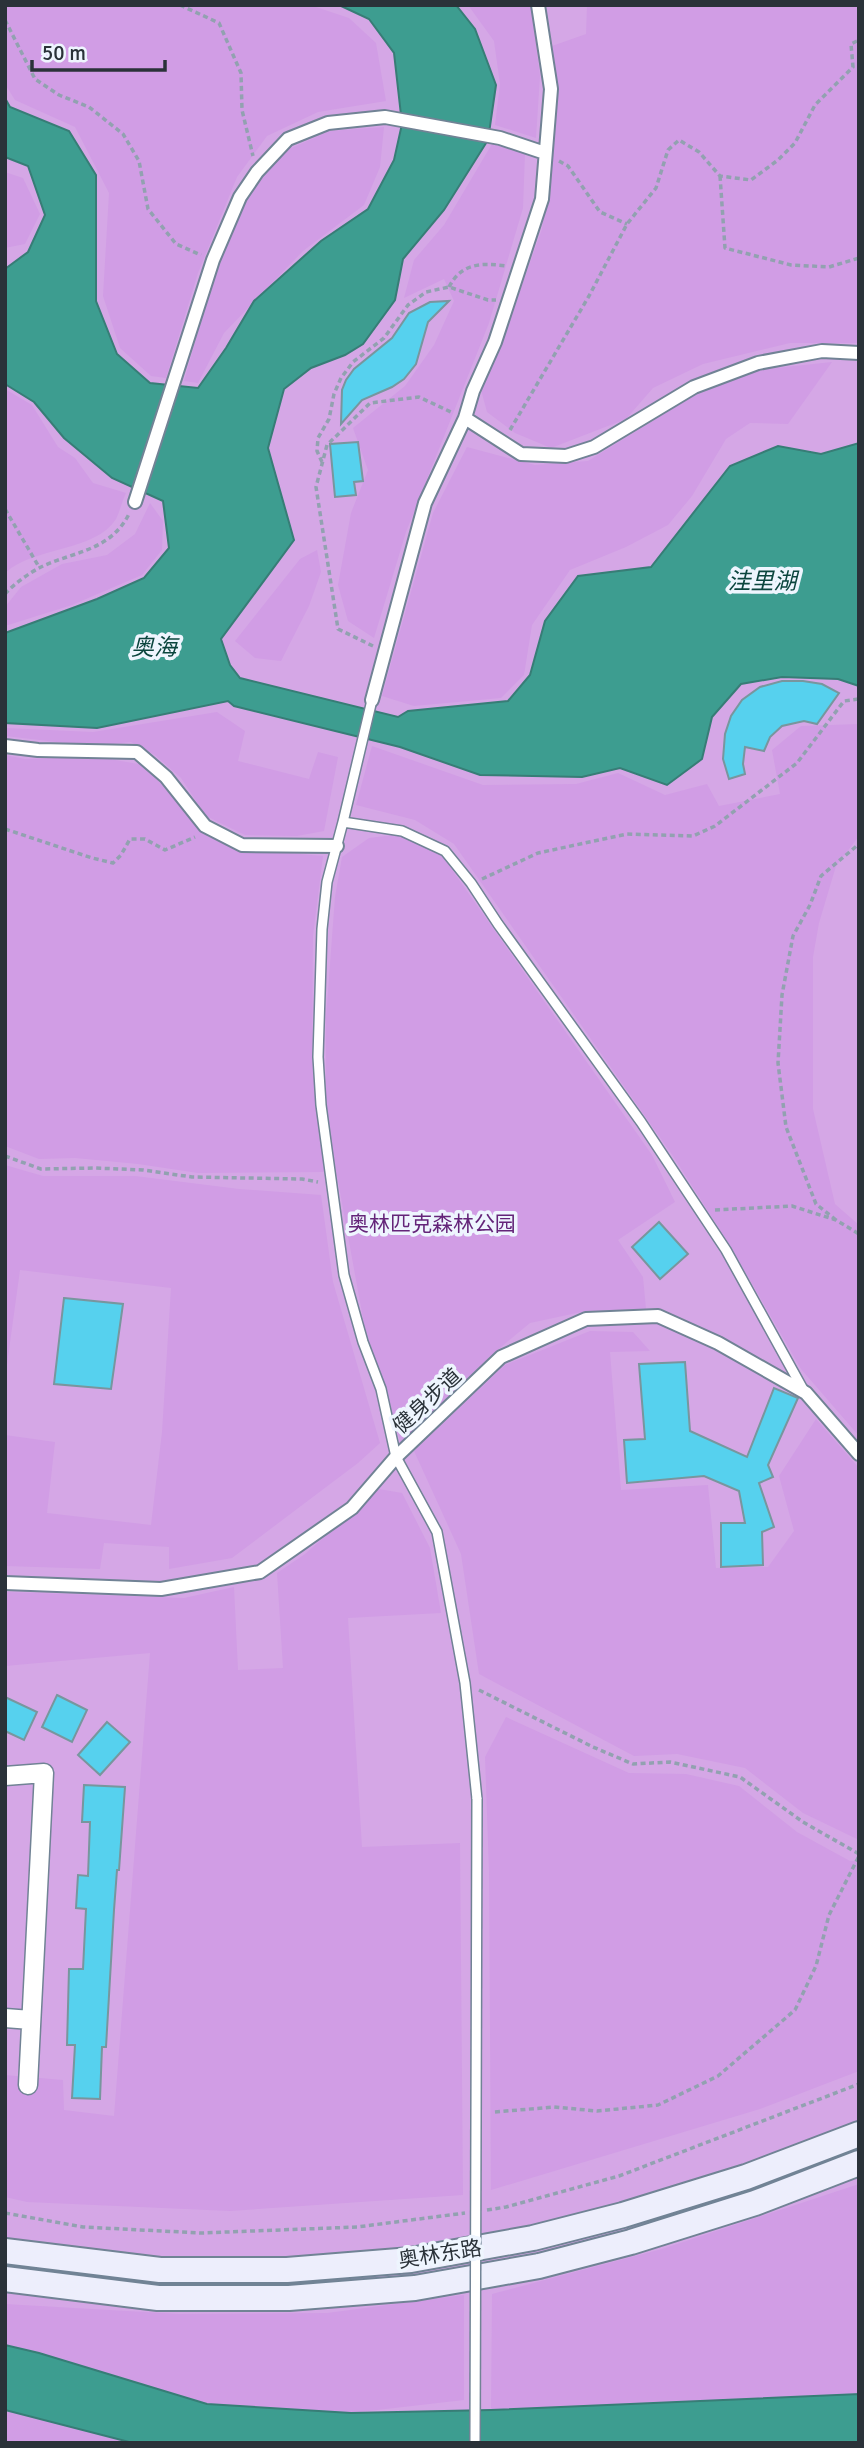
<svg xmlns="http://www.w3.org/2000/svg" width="864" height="2448" font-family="Signika,'Noto Sans SC',sans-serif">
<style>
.green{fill:#d5a7e6}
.forest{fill:#d19de5}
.water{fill:#3d9d90;stroke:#377d76;stroke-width:2}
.building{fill:#56d1ee;stroke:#78969e;stroke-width:2}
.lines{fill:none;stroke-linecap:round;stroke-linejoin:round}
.service-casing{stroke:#718395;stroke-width:12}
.pedestrian-casing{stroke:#718395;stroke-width:16}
.minor-casing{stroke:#718395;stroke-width:21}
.secondary-casing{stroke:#718395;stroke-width:28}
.path{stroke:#92a1b0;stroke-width:3.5;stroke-dasharray:5 3.5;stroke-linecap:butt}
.service{stroke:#fff;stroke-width:9}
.pedestrian{stroke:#fff;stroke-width:12}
.minor{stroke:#fff;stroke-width:18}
.secondary{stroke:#edeefc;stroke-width:24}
.service-bridge-casing{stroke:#718395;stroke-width:12;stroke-linecap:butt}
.service-bridge{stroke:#fff;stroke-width:9}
.labels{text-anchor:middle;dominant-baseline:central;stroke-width:7;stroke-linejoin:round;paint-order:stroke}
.park-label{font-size:21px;fill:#642579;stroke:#eef5fe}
.street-label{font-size:21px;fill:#2a3239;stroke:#eef5fe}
.water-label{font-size:23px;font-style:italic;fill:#0b453e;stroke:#eef5fe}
</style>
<rect width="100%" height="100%" fill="#d6eafe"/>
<path class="green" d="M5,5H859V2443H5Z"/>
<path class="forest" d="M5,5H310L349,18L376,43L386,101L318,112L267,136L237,177L198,273L166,378L151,376L120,348L103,296L109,193L75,127L15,100L5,84Z
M468,5H531L540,76L536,138L495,125L500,84L494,41Z
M587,5H859V343H790L703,364L653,388L626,419L551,448L515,433L487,412L481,390L510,319L542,229L551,166L558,90L552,46L586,34Z
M384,127L380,167L364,205L303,251L224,333L198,383L184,381L217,266L250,189L289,149L330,131Z
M492,144L525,153L523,208L489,323L406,532L374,638L348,621L338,585L351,513L368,470L353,428L405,386L434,345L454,301L444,279L404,298L414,260L444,225Z
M5,172L23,178L40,214L25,244L5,248Z
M832,362L788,424L750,423L726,439L692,496L668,525L626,547L570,570L532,625L524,675L501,698L414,706L382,696L433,513L467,447L535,465L588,461L692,397L757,370Z
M5,389L32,405L58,447L75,458L93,483L126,493C122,501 120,511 116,519C95,552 35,546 5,573Z
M150,503L163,521L162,550L142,575L72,605L5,626V607L21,587L62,564L107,555L135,534Z
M317,550L321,572L309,606L281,661L255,658L235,641L300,559Z
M217,712L245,731L238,761L309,779L318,752L338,757L324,831L297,836L245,835L206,816L181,778L155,755L131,742L91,746L5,736V728L93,732Z
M859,724V836L836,866L819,923L813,957V1109L835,1204L859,1225V1436L801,1369L731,1247L673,1156L454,844L415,820L356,805L372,746L483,785L576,784L618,773L665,795L707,784L719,806L780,794L772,750L801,726Z
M5,755L25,759L98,757L144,765L208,837L254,850L323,856L313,936L312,1066L324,1172L198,1173L138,1164L75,1158L39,1159L5,1146Z
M402,834L441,854L652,1155L675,1202L618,1240L643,1277L646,1309L586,1311L530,1323L489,1357L401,1444L364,1324L326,1115V1018L335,897L342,857L369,838Z
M5,1165L43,1176H135L239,1189L321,1195L333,1282L380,1443L358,1463L232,1558L169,1569V1547L104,1543L100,1569L5,1566V1435L55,1442L47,1513L151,1525L162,1432L171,1288L20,1270L5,1379Z
M590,1331L633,1332L650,1351L610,1352L621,1490L708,1485L716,1568L768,1567L794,1531L779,1476L816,1419L859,1468V1840L803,1813L745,1768L677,1754L634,1756L479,1674L461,1554L414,1451L505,1365Z
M379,1489L402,1493L430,1548L441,1613L348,1618L362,1847L460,1843L463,2195L230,2211L27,2202L5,2197V2075L63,2080L64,2110L114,2116L150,1653L5,1666V1592L184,1598L234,1587L238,1670L283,1668L277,1573L305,1554Z
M506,1717L629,1773L686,1774L739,1786L797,1832L850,1861H859V2071L760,2109L491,2190L489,1871L485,1757Z
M859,2184V2394L491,2410L492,2294L662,2249Z
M464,2295V2400L351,2413L207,2404L39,2353L5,2345V2304L179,2314L327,2313Z
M5,2410L133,2443H5Z"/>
<path class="water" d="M339,5H456L475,29L496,85L488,140L444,210L403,259L395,300L363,344L345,355L311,368L284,389L268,448L294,540L221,639L230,665L240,678L398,717L408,711L508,701L530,675L545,621L578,576L651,567L730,466L778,446L821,454L859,443V686L838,679L782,677L741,684L712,717L702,759L667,785L620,768L582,777L480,775L400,747L234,706L228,701L97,728L5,723V633L97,599L144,578L169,548L163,501L112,478L64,438L34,402L5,384V269L28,252L45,215L28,166L5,157V98L10,107L69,131L96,175V301L117,354L150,383L198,388L226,348L254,301L321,241L368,209L394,160L402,124L394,53L369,19Z
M5,2345L39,2353L207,2404L351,2413L491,2410L859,2394V2443H133L5,2410Z"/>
<path class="building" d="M449,301L428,322L416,364L404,379L392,387L362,400L341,424L342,390L346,380L354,369L392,338L409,313L430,302Z
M358,442L363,481L354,482L356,495L335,497L330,444Z
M782,681H803L822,684L839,693L817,724L804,721L782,726L770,737L764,751L745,747L743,764L745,774L729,779L723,759L725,734L731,716L742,700L760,687Z
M659,1222L688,1254L660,1279L632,1247Z
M64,1298L123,1304L111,1389L54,1384Z
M685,1362L690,1431L747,1457L774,1388L798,1398L768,1465L773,1477L759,1483L774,1527L762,1532L763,1565L721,1567V1523H745L739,1491L704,1476L627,1483L624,1440L645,1439L639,1364Z
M57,1695L87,1710L72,1742L42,1727Z
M5,1697L37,1712L24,1740L5,1731Z
M107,1722L130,1742L100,1775L78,1755Z
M84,1785L125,1787L119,1870H117L114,1910L106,2047H102L100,2099L72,2098L75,2045H67L69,1969H83L86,1909L76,1908L78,1875L88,1876L90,1822H82Z"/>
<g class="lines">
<defs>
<path id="service" d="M372,700L343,822L402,831L445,851L471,883L498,924L641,1122L726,1250L805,1393
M343,822L327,882L322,929L318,1057L321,1105L344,1275L363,1342L381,1389L396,1457L437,1532L465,1683L477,1799"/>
<path id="pedestrian" d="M465,418L521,454L566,456L594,447L694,387L758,363L822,351L859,353
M135,502L213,260L240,197L257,172L288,139L328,123L385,117L500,138L545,153
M372,700L425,503L465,418L473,391L495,342L542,199L551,89L538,5
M5,746L38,750L137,752L166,777L205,826L242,845L337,846
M5,1583L161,1589L260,1572L352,1508L396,1457L501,1357L586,1319L658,1316L718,1343L806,1393L859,1454"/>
<path id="minor" d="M5,1776L44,1773L28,2085
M5,2018L31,2020"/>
<path id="secondary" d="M5,2251L160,2270H287L411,2260L533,2238L623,2215L746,2177L859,2134
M5,2279L158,2298H289L415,2288L539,2266L631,2242L755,2203L859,2163"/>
</defs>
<use href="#service" class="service-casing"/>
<use href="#pedestrian" class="pedestrian-casing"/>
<use href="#minor" class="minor-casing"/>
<use href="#secondary" class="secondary-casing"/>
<path class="path" d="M180,5L219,23L241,73L242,110L253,156
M5,20L35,79L59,95L89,107L123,134L139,161L148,209L176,244L201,255
M559,161L568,166L600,212L627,224
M720,176L725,248L791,265L829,267L859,258
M449,287C462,262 482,263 507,266
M510,430L589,296L627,224L656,188L668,150L679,140L699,152L720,176L751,180L778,160L795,143L815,105L853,67L851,44L859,40
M322,462L317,451L318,438L329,419L334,394L341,378L353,362L384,338L408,305L426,292L449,287L488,300H496
M5,509L39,567
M5,594C14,584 29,573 41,567C75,551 110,551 129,514
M373,646L338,629L316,487L327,445L370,403L419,397L453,413
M5,829L92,858L113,863L121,855L130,839H145L165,850L195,837
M482,879L538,853L627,834L693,836L715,826L797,763L844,701L859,699
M5,1156L41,1169L95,1168L143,1170L192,1177L302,1179L318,1182
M715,1210L792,1206L836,1220L859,1234
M836,1220L816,1204L786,1127L778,1063L782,995L793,936L810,905L821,876L859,844
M479,1690L593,1747L633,1764L670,1762L740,1777L803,1822L859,1854
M495,2112L554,2107L597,2111L658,2105L718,2076L795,2010L816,1966L829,1915L859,1856
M487,2210L506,2207L619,2176L859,2084
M5,2213L83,2227L201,2233L357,2227L465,2213"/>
<use href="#service" class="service"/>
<use href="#pedestrian" class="pedestrian"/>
<use href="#minor" class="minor"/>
<use href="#secondary" class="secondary"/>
<defs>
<path id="service-bridge" d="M475,2443L477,1799"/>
</defs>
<use href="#service-bridge" class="service-bridge-casing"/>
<use href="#service-bridge" class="service-bridge"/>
</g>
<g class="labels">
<g class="park-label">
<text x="432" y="1224">奥林匹克森林公园</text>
</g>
<g class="street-label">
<text transform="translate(427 1401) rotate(-43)">健身步道</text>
<text transform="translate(440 2254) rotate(-9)">奥林东路</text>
</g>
<g class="water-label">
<text x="762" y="581">洼里湖</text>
<text x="154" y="647">奥海</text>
</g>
</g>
<rect width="864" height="2448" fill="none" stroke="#2a3239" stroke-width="14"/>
<path d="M32 60v10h133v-10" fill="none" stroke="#2a3239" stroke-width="3.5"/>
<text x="42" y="60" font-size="21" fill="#2a3239" stroke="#eef5fe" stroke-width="5" paint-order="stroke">50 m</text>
</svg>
